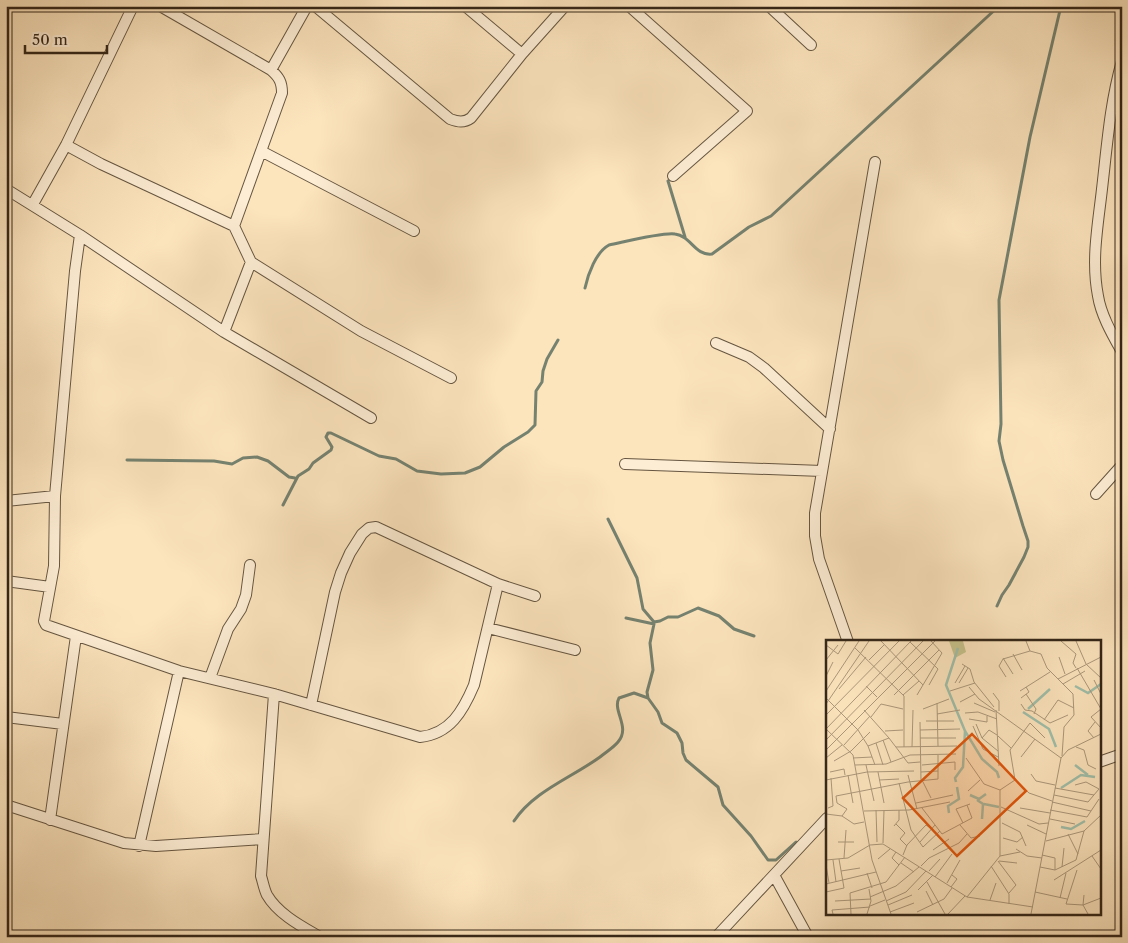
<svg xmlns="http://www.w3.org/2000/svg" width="1128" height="943" font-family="'Libre Caslon Text',serif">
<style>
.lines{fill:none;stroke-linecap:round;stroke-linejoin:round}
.stream{stroke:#758270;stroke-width:3}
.minor-casing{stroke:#665641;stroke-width:12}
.minor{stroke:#fdedd4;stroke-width:10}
.inset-river{fill:none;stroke:#a0bfaa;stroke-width:2.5}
.inset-road{fill:none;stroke:#ac987b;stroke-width:1}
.view{fill:#df560d;fill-opacity:0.15;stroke:#df560d;stroke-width:2.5}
.inset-edge{fill:none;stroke:#342618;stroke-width:2.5}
</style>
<rect width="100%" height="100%" fill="#fce4bd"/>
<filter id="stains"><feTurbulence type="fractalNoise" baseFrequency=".004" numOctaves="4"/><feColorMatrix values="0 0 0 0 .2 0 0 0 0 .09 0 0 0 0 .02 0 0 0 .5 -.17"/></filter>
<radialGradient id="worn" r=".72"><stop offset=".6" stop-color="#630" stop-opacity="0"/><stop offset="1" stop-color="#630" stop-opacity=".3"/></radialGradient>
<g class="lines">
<path class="stream" d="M668,181L685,237
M585,288C588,274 596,252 609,245C624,242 663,232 675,234C691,236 695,256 712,254L749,227L771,216L999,6
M127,460L214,461L232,464L243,458L257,457L268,461L289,477L295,478
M283,505L298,476L309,469L313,463L331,450L332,447L326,437L328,433H331L379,456L396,459L417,471L441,474L465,473L480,467L504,447L528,432L535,425L536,391L542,382L543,371L547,359L558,340
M608,519L637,578L643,609L654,622L660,621L668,617H678L698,608L719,616L734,629L754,636
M997,606L1002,595L1009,585L1024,557L1028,547V541L1023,526L1003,460L999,441L1001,424L999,300L1030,137L1061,6
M626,618L654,624L650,643L653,670L647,692L648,698L658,712L662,723L677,733L682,743L683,753L686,760L718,787L723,805L751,836L768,860H776L796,842
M514,821C534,791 571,778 600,757C606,752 613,748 618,742C631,727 612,711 619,698L634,693L648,698"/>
<defs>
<path id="minor" d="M160,6L271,70C279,77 282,82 282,93L234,226
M315,6L450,119C458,122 464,123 471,118L522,54L565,6
M465,6L522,54
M629,6L747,111L673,176
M769,6L811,45
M1122,61C1110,103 1107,146 1102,189C1098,225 1091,260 1098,296C1101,315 1112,334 1122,352
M271,70L307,6
M66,145L101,164L234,226L251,262L361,331L451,378
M261,151L414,231
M6,189L80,235L224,332L371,418
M33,204L66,145L133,6
M80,235L75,271L55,496L54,566L44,621L46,625L179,671L274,694L420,737C450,734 463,711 474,685L498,584
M224,332L251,262
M716,343L749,357L764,368L830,429
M625,464L822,471
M1096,494L1122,465
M6,501L55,496
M6,581L50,587
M488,628L575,650
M848,642L819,559L815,536V513L875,162
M210,678L228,629L241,609L246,595L250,565
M274,694L261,876C263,882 264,889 267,895C278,914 301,926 320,937
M311,705L335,592L341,573L350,553L362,534L369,528L376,527L498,584L535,596
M6,717L63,724
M1099,762L1122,754
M6,805L124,843L156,846L263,839
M50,820L76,636
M139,846L179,671
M774,875L808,937
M716,937L827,818"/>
</defs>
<use href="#minor" class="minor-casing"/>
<use href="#minor" class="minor"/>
</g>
<g transform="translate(826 640)">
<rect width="275" height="275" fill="#fce4bd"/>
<path d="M123,1H137L140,12L129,18Z" fill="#c7c28c"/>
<path class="inset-river" d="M249,46L262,53L275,44M202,69L224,49M197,72L223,89L230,107M139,91L156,119L171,132L173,138M249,125L262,135M130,142L129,138L137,127L139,91L120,45L132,8M235,148L255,135L269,137M144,155L153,159L160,154M151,160L157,164L156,179M158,164L173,167M123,173L122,166L133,159L131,147M235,187L245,189L259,181"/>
<path class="inset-road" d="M55,1L97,45M200,1L204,11L215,14L221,28L247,54L248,75L238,87L236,116M235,1L250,14L247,23L250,28M250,1L260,24L275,38M84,2L112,29L103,45M0,5L12,14L20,1M29,8L78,56V107M187,14L196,30M233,17L239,34M177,18L187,34M0,20L12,5M43,20L58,5M136,24L144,29L148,42L168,67M251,28L275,69M0,36L7,22M180,37L173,26L177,19L204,11M232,39L275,17M268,40L275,54M129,43L139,26M133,43L142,28M237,44L259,31M40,46L51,57M143,47L153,59L235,118M13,49L40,17M0,51L33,1M124,51L149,43M194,51L224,32M167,53L173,61V71M200,54L210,69L208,74M68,55L113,10M77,55L93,41M91,55L116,13L105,1M0,58L32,90L42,106L49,125M195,58L203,52L200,47M134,62L149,54M111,63L112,106M148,63L169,72M0,64L43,1M195,64L199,70L206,71L224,83L242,75M97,69L123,59M275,69L265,77L275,88M38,70L63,98M170,70L173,126M139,73L152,72L171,79M111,74L134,70M0,75L73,1M45,77L55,64L77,69M143,79L161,82V76M218,80L232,60L248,68M100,81H128M94,82L95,141M150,84L156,98L172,111M147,86L157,109L172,117M0,89L85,1M0,89L27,115L46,220L65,274M94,90L134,89M59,91L77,90M172,96L185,108M94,98H130M156,98L163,90L171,95M268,98L262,91L269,82M0,100L97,1M57,100L65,122M50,103L57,125M18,105L44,76M42,106L63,98L82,123L94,122M70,107L131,106M86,107L87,70M250,107L258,110L262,125L270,129M0,110L109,1M195,117L209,99M0,118L16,105M27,118L46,117M140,118L158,144L174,150L189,140L184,110L204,83L219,98M8,121L25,111L44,92M29,125L60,124L84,115L130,114M40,125L48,161M96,125L129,122V130M4,132L18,129L19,135M52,132L58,163M95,132L112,131M205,134L210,141L229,145M22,135L27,163M82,135L91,169M0,140L41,132L88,131M53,140L73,139M96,140L105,158M189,140L203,153L226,161M73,143L85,190L97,207L114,191M229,148L268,155M142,151L154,140M228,155L262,162L273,149L260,142L249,145M226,162L265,171M90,163L127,155M175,167L213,184L222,183M2,168L7,166L5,138M96,168L116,194L146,178L141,165M194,168L224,173M50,170L51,202M224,170L261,177L273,159M38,171L83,170L124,162M0,174L16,176L28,184L38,182M16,176L21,169L11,163L10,156L82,142L112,139V115M224,179L249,184M137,183L130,169L144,164M176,183L194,192L200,206M70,184L79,193L74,199L81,206M134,185L145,198L154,196M201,185L220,194M68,186L73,180V170M242,194L252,214M177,198L191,202L197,197M220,201L258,191L275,175M12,202H28M94,202L109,185M57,203L58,170M190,209L201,216L216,218M107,210L123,199M70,212L66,218L73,225M77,215L81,205L100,185L106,189M216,215L229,218V230M174,216L194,212M266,216L275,229M18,218L20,190M52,219L64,209M0,220L22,218L44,205L57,204L141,257L207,267M7,220L10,242M172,221L190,245L183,253M173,221L191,223M75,223L88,232M0,225L3,243M95,226L103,218L133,203L141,194M165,226L183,254V264M214,227L229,230L250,220L258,191M236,227L238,208M251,230L240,264L257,265L275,258M15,231L34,228M103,231L114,219M41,233L46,248M109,237L126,214M228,240L275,210M101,242L119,274M121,243L134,220M0,244L50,232M125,247L131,239L126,235M92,250L107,235M100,251L107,265M0,252L18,248L13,219M209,252L241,259M258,255L257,265L262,274M44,257L70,246L93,227M141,257L174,216V150M234,258L240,233M164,260L170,243M9,261L45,259M60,261L80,252L100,231M62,265L86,255M44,266L59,260M64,272L88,263M91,272L118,259L126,248M7,274L6,270L44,267M25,274L24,253L60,242L79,217M41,274L45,261L43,249M122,274L139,256M205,274L235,118L242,110L275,94"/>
<path class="view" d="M146,94L200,151L131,216L77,158Z"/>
<rect width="275" height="275" class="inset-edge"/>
</g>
<rect width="1128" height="943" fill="none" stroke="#fce4bd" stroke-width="25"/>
<rect x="8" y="8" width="1113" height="928" fill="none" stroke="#342618" stroke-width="2.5"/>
<rect x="12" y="12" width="1103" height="918" fill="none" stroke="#342618"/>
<path d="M25 45v8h82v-8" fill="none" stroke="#342618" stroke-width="2.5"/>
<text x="32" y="45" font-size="15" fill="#342618" stroke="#fdedd4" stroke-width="4" paint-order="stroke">50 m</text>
<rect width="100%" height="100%" filter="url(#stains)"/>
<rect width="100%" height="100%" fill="url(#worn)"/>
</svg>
